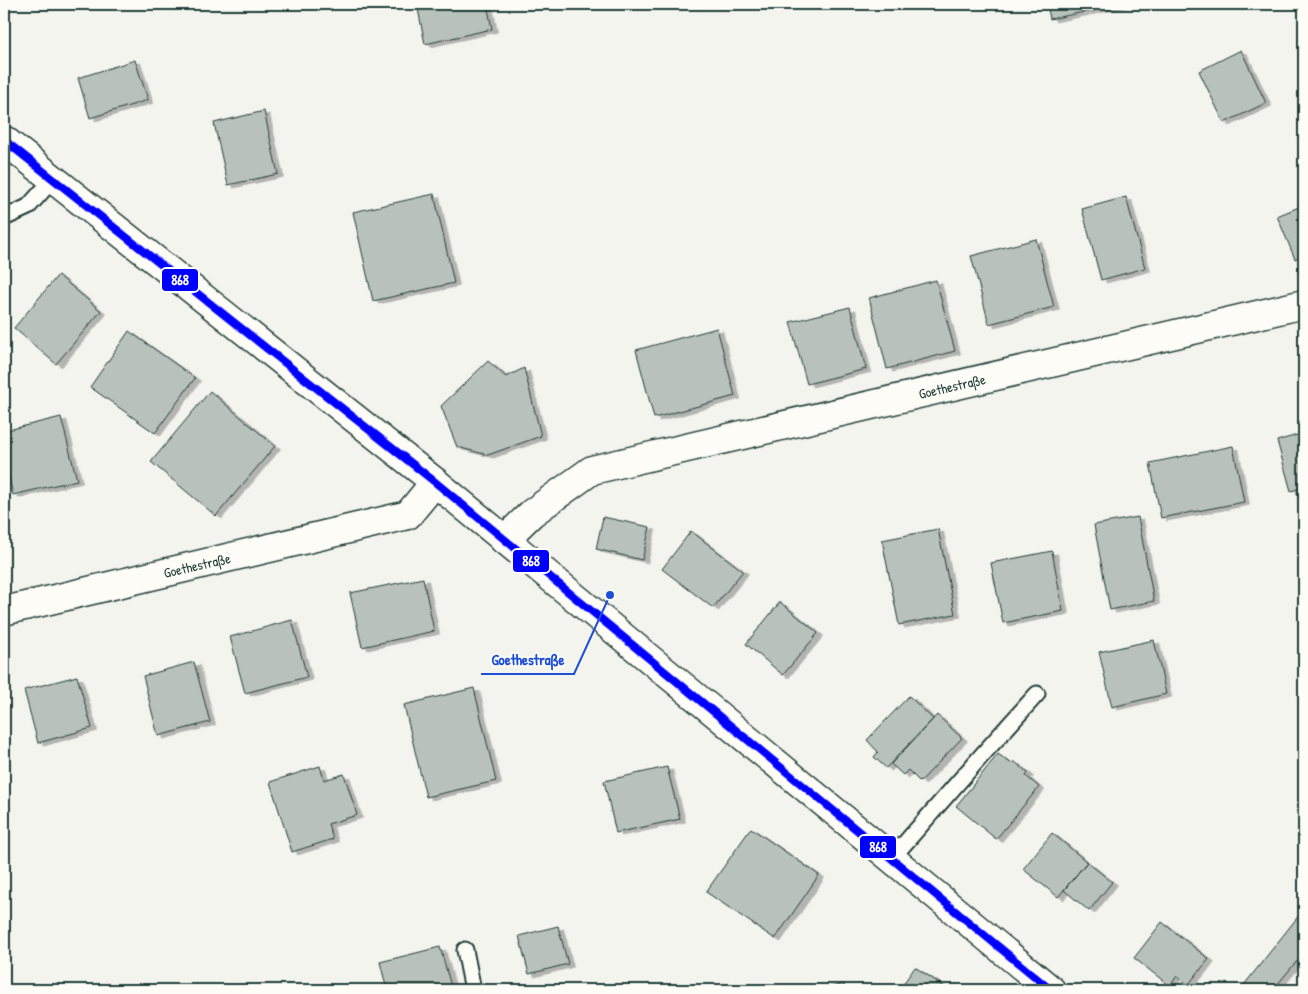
<svg xmlns="http://www.w3.org/2000/svg" width="1308" height="994" font-family="'Patrick Hand',sans-serif">
<style>
.building{fill:#b9c1bb;stroke:#1f3d34;filter:url(#shadow)}
.lines{fill:none;stroke-linecap:round;stroke-linejoin:round}
.lane-casing{stroke:#1f3d34;stroke-width:19}
.street-casing{stroke:#1f3d34;stroke-width:31}
.secondary-casing{stroke:#1f3d34;stroke-width:31}
.lane{stroke:#fdfcf7;stroke-width:15}
.street{stroke:#fdfcf7;stroke-width:28}
.secondary{stroke:#fdfcf7;stroke-width:28}
.bus-1-casing{stroke:#fdfcf7;stroke-width:11}
.bus-1{stroke:#00f;stroke-width:8}
.labels{text-anchor:middle;dominant-baseline:central;stroke-width:4;stroke-linejoin:round;paint-order:stroke}
.street-label{font-size:14px;fill:#1f3d34;stroke:#fdfcf7}
.leader{fill:none;stroke:#1d4ed8;stroke-width:2}
.callout-dot{fill:#1d4ed8;stroke:#fdfcf7;stroke-width:2}
.callout-label{font-size:15px;text-anchor:middle;font-weight:bold;fill:#1d4ed8;stroke:#fdfcf7;stroke-width:4;stroke-linejoin:round;paint-order:stroke}
.line-badge{stroke:#fdfcf7;stroke-width:2}
.badge-label{font-size:14px;text-anchor:middle;font-weight:bold;fill:#fff}
</style>
<defs>
<filter id="shadow"><feDropShadow dx="5.5" dy="3" stdDeviation="0" flood-color="#0004"/></filter>
</defs>
<rect width="100%" height="100%" fill="#f4f4ef"/>
<filter id="ink" filterUnits="userSpaceOnUse"><feTurbulence type="fractalNoise" baseFrequency=".02" numOctaves="2"/><feDisplacementMap in="SourceGraphic" scale="10" xChannelSelector="R" yChannelSelector="G"/><feConvolveMatrix kernelMatrix="1 2 1 2 8 2 1 2 1" color-interpolation-filters="sRGB"/></filter>
<g filter="url(#ink)">
<path class="building" d="M417,4H487L492,29L425,44Z
M1047,4H1123L1050,19Z
M1241,50L1266,103L1224,123L1199,71Z
M135,60L148,100L90,118L78,78Z
M264,111L278,174L228,185L214,123Z
M434,194L454,283L373,301L353,212Z
M1126,197L1145,268L1101,280L1082,209Z
M1304,205V255L1295,259L1277,216Z
M1036,239L1054,307L989,324L971,256Z
M58,275L101,311L56,364L14,328Z
M936,280L955,351L887,369L869,298Z
M850,307L866,369L807,384L790,322Z
M717,328L735,396L654,418L636,350Z
M129,331L195,378L155,433L90,387Z
M488,361L506,377L524,368L541,436L488,455L457,447L441,406Z
M210,391L275,446L216,516L151,462Z
M61,417L77,480L13,495L4,456V431Z
M1304,433V487L1291,491L1277,441Z
M1233,446L1244,502L1161,518L1150,463Z
M603,517L650,527L642,560L596,549Z
M1138,517L1154,601L1110,610L1094,525Z
M938,529L955,614L899,625L882,540Z
M691,531L743,571L713,608L662,569Z
M1052,551L1063,611L1003,623L991,563Z
M423,578L434,631L362,647L350,593Z
M780,602L818,633L783,675L746,644Z
M292,620L307,677L245,693L230,637Z
M1154,640L1166,694L1112,707L1099,652Z
M194,662L210,722L158,736L143,676Z
M77,676L92,728L38,743L24,690Z
M474,688L496,781L426,797L404,705Z
M909,696L933,719L886,768L874,757L878,752L867,740Z
M937,715L962,738L920,782L908,770L903,775L891,764Z
M998,754L1012,764L1014,761L1028,773L1026,776L1039,787L996,839L956,806Z
M320,766L324,780L344,774L357,815L328,824L333,839L292,852L270,782Z
M667,767L680,819L616,833L604,781Z
M751,828L819,875L775,939L706,892Z
M1052,833L1087,862L1058,897L1023,869Z
M1087,862L1112,882L1089,911L1064,890Z
M1304,909V957L1302,958V961L1296,962L1277,985L1284,990H1240Z
M1162,922L1209,959L1188,985L1177,976L1170,986L1134,958Z
M558,926L568,964L529,974L519,936Z
M440,947L452,990H387L380,962Z
M915,967L942,985L938,990H899Z
M743,984L744,990H714Z
M844,984L845,990H818Z"/>
<g class="lines">
<defs>
<path id="lane" d="M4,218L28,207L53,179
M891,859L983,754L1037,694
M465,950L473,990"/>
<path id="street" d="M504,540L532,513L592,470L1304,304
M4,611L408,515L435,482"/>
<path id="secondary" d="M4,140L435,482L1051,990"/>
</defs>
<use href="#lane" class="lane-casing"/>
<use href="#street" class="street-casing"/>
<use href="#secondary" class="secondary-casing"/>
<use href="#lane" class="lane"/>
<use href="#street" class="street"/>
<use href="#secondary" class="secondary"/>
<defs>
<path id="bus-1" d="M4,140L435,482L1051,990"/>
</defs>
<use href="#bus-1" class="bus-1-casing"/>
<use href="#bus-1" class="bus-1"/>
</g>
</g>
<g class="labels">
<g class="street-label">
<text transform="translate(952 386) rotate(-13)">Goethestraße</text>
<text transform="translate(197 565) rotate(-13)">Goethestraße</text>
</g>
</g>
<path class="leader" d="M610 595L574 674H481"/>
<circle class="callout-dot" cx="610" cy="595" r="5"/>
<g class="callout-label">
<text x="528" y="665">Goethestraße</text>
</g>
<g class="line-badge">
<rect x="161" y="268" width="38" height="24" rx="5" fill="#00f"/>
<rect x="512" y="549" width="38" height="24" rx="5" fill="#00f"/>
<rect x="859" y="835" width="38" height="24" rx="5" fill="#00f"/>
</g>
<g class="badge-label">
<text x="180" y="285">868</text>
<text x="531" y="566">868</text>
<text x="878" y="852">868</text>
</g>
<rect width="1308" height="994" fill="none" stroke="#fdfcf7" stroke-width="20"/>
<rect x="10" y="10" width="1288" height="974" fill="none" stroke="#1f3d34" stroke-width="2" filter="url(#ink)"/>
</svg>
